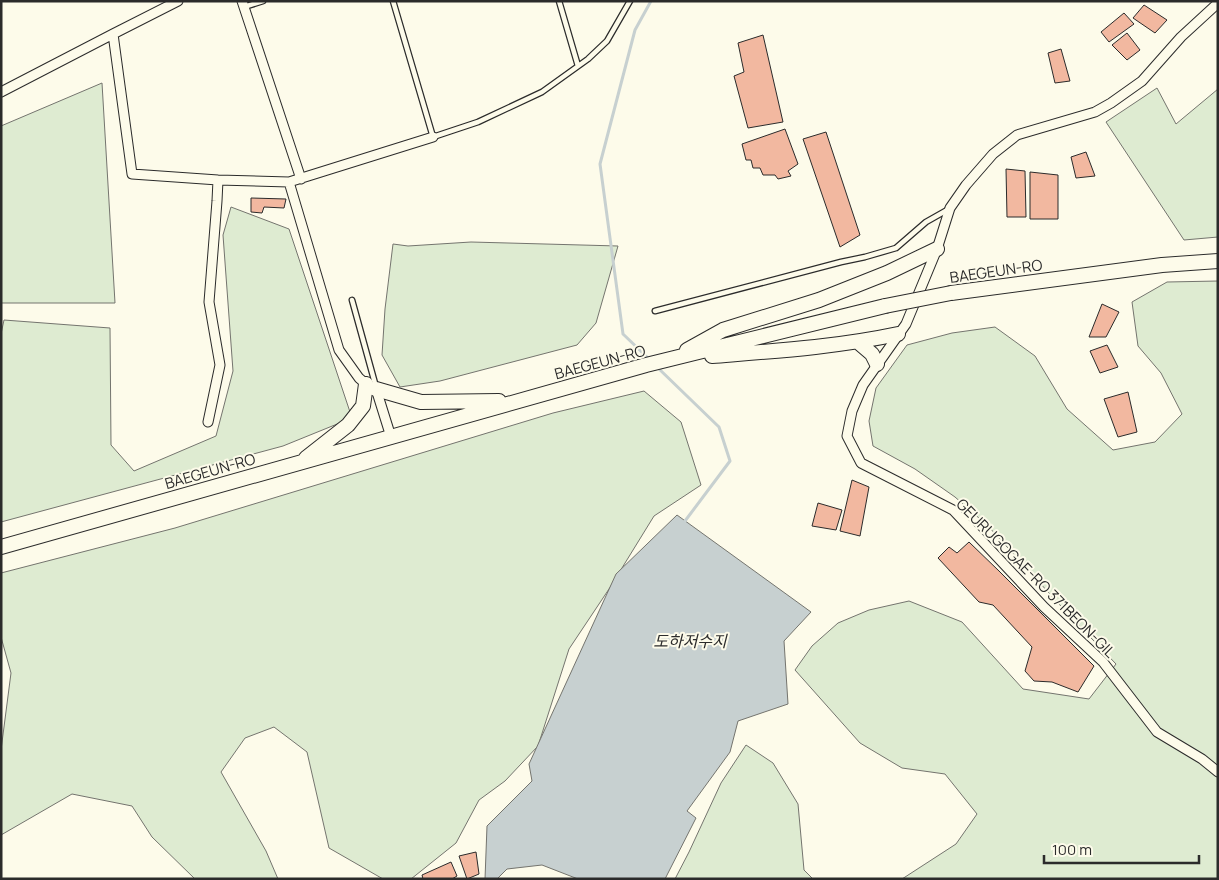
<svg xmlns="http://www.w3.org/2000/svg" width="1219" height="880" font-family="Manrope,'Noto Sans KR',sans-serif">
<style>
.green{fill:#deebd1;stroke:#74746e}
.water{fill:#c7d0d0;stroke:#74746e}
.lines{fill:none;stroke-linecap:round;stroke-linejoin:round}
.stream{stroke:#c7d0d0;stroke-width:3}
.building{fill:#f2b8a0;stroke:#2b2b2b}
.lane-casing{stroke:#2b2b2b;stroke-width:7}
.street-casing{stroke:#2b2b2b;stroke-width:11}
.secondary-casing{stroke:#2b2b2b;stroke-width:16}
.lane{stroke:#fdfbea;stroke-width:4.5}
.street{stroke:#fdfbea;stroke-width:9}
.secondary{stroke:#fdfbea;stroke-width:14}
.secondary-bridge-casing{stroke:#2b2b2b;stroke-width:16;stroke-linecap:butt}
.secondary-bridge{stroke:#fdfbea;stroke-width:14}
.labels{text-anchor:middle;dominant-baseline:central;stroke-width:4;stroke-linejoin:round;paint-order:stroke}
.street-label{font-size:15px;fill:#2b2b2b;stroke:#fdfbea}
.water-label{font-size:16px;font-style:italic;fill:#2b2b2b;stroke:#fdfbea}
</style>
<rect width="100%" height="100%" fill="#fdfbea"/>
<path class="green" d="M102,83L115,303H1V126Z
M1157,88L1176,124L1218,89V237L1184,240L1106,122Z
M231,207L289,229L352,418L283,446L1,522V334L4,320L110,328L111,445L134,471L216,436L233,371L223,235Z
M471,242L618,246L596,323L577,345L440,381L400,387L382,355L385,309L393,244L408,246Z
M1218,281V879H902L956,844L977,814L945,774L902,768L860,743L795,670L812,646L838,623L869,610L909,601L962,622L1023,689L1089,699L1116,664L1069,615L988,526L955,497L915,469L873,446L869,421L876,388L907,345L952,333L995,327L1035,356L1067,409L1113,450L1155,442L1182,414L1161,373L1138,346L1132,302L1167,282Z
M644,391L681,422L701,485L654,516L609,589L569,649L538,746L505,781L479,800L456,843L411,879H383L329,848L307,752L274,727L245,738L221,772L266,851L278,879H195L152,837L132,806L72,794L1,835V750L11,673L1,637V573L175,528L553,413Z
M746,745L773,763L798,804L804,870L813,879H675L689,852L721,783Z"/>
<path class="water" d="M677,515L811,612L784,641L788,704L738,721L730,752L687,811L696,818L665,879H578L542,865L507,869L497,879H485L487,826L532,781L529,764L616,574Z"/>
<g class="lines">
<path class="stream" d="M649,359L623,334L600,164L635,30L651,1
M657,367L719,427L730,461L685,521"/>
</g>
<path class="building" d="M1144,5L1167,20L1155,33L1133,18Z
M1124,13L1134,24L1109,42L1101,32Z
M1127,33L1140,50L1127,60L1112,45Z
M763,35L783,122L748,128L734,76L744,72L738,43Z
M1061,49L1070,81L1055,83L1048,53Z
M785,129L798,164L788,171L791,176L778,179L775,175H763L760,168H753L751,160H746L742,144Z
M826,132L860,235L840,247L803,139Z
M1086,152L1095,176L1076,178L1071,157Z
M1006,169L1025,171L1026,217H1007Z
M1030,172L1058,175V219H1030Z
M251,198L286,199L284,208L264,207L262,213L251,212Z
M1102,304L1119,312L1106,337H1089Z
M1107,345L1118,367L1100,373L1090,351Z
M1128,392L1137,432L1118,437L1104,399Z
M852,480L869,487L860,536L840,531Z
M818,503L842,510L836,530L812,526Z
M969,542L999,571L1094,666L1078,692L1052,682L1034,681L1025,671L1032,647L993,605L979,602L938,558L949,547L957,553Z
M476,852L479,874L467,879L459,856Z
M451,862L457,876L452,879H423L422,875Z"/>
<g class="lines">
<defs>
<path id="lane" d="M393,1L433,137L478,122L542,92L588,59L607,41L630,1
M559,1L578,66
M244,7L263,1
M352,300L376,387
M655,311L841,262L865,257L896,248L926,222L949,209"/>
<path id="street" d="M242,1L301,179
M1218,3L1181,37L1142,81L1111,103L1095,112L1017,135L993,154L966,185L950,208L937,249L906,324L863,385L852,411L847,436L861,463L953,510L1044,607L1103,662L1157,732L1202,759L1218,772
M113,34L132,174L218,180L289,182L433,137
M1,92L113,34L178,1
M289,182L339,350L359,378L366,384L376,389L391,437
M208,422L220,365L209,302L217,201L218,180"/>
<path id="secondary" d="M951,293L1162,265L1218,261
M858,342L872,354L877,364
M687,350L723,330L819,300L887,273L937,249
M712,356C774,351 837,347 898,334
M376,389L421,402L499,401
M306,458L348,425L363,406L366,384
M1,547L646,365L885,306"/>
</defs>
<use href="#lane" class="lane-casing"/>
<use href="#street" class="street-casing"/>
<use href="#secondary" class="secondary-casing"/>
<use href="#lane" class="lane"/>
<use href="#street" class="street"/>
<use href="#secondary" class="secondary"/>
<defs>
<path id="secondary-bridge" d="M885,306L951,293"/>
</defs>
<use href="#secondary-bridge" class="secondary-bridge-casing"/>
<use href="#secondary-bridge" class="secondary-bridge"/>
</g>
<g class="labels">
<g class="street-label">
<text transform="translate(996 271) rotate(-8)">BAEGEUN-RO</text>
<text transform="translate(600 362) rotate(-15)">BAEGEUN-RO</text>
<text transform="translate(210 471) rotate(-16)">BAEGEUN-RO</text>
<text transform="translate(1036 578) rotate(45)">GEURUGOGAE-RO 371BEON-GIL</text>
</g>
<g class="water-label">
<text x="690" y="641">도하저수지</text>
</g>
</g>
<rect width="1219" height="880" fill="none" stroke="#2b2b2b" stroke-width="5"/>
<path d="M1044 855v8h155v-8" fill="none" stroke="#2b2b2b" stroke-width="2.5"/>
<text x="1052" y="855" font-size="15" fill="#2b2b2b" stroke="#fdfbea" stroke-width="4" paint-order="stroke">100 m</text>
</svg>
